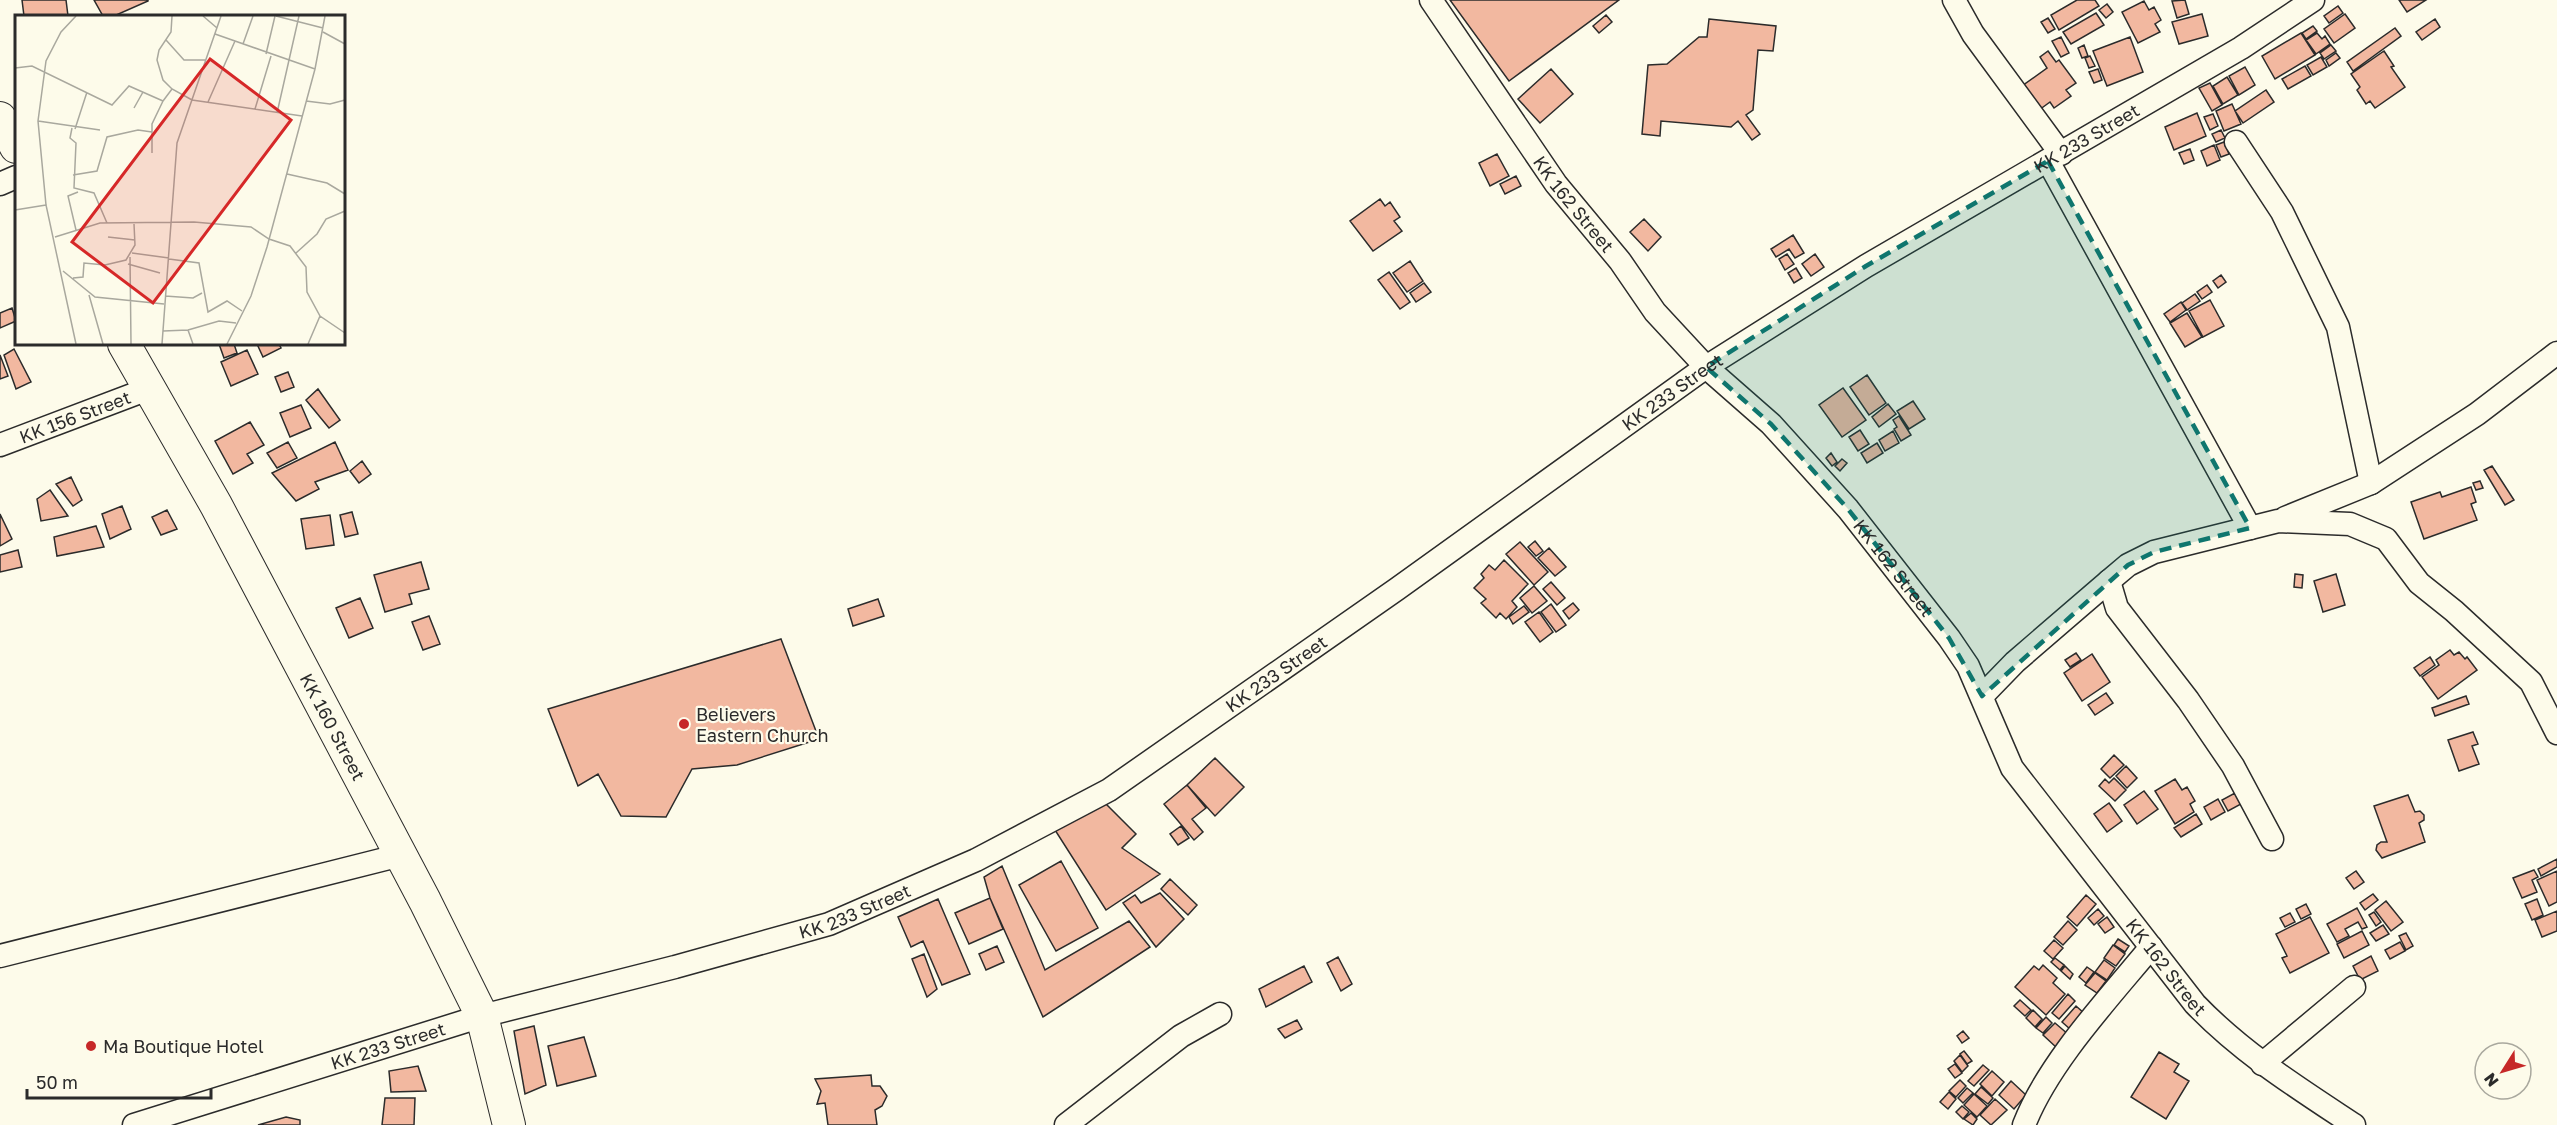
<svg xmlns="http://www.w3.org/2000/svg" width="2557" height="1125" font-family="'Golos Text',sans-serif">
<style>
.building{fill:#f2b8a0;stroke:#2b2b2b;stroke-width:1.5}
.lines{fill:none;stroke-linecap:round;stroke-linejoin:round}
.minor-casing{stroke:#2b2b2b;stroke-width:25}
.secondary-casing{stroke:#2b2b2b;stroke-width:34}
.minor{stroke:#fdfbea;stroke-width:22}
.secondary{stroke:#fdfbea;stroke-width:32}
.marked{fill:#0f766e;fill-opacity:0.2;stroke:#0f766e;stroke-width:4.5;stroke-dasharray:12 8;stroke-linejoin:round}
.poi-dot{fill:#c62828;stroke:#fdfbea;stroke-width:2}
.labels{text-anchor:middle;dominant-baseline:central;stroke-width:4.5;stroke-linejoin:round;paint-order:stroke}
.street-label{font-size:18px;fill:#2b2b2b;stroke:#fdfbea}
.poi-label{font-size:18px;fill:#2b2b2b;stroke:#fdfbea;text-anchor:start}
.inset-road{fill:none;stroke:#a9a89e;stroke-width:1.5}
.view{fill:#d62828;fill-opacity:0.15;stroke:#d62828;stroke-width:3}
.inset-edge{fill:none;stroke:#2b2b2b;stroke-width:3}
</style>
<rect width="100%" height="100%" fill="#fdfbea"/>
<path class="building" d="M22,0H66L68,16H24Z
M94,0H148V1L114,16H103Z
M1450,0H1619L1509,81Z
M2077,0H2095L2099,6L2059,30L2051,15Z
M2185,0L2189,14L2177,18L2172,1Z
M2399,0H2426L2407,12Z
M2144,1L2149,10L2154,7L2161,20L2155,24L2160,32L2138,43L2122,12Z
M2107,4L2113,12L2106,18L2099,10Z
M2338,6L2343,13L2329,23L2324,16Z
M2096,13L2104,25L2071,44L2063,32Z
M2202,14L2208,36L2179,44L2172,22Z
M2345,14L2355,28L2334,43L2324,29Z
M1606,15L1612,22L1599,33L1593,26Z
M2048,18L2055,29L2048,33L2041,22Z
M1709,19L1776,26L1773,51L1758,50L1753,110L1746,115L1760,134L1752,140L1738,121L1731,127L1661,121L1660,136L1642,134L1648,65L1667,64L1699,37H1707Z
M2435,19L2440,27L2422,40L2416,32Z
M2313,26L2317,31L2306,39L2302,33Z
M2395,28L2401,36L2353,71L2347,62Z
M2301,33L2315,55L2275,79L2262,56Z
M2317,33L2322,39L2325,36L2330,44L2316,54L2306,40Z
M2061,37L2069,53L2061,57L2052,41Z
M2130,37L2143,72L2107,86L2093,51Z
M2084,45L2088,56L2082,58L2078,48Z
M2331,45L2336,51L2324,59L2320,53Z
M2048,51L2056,62L2059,60L2076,83L2066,90L2071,96L2054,108L2050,102L2039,110L2022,86L2047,68L2040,57Z
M2384,51L2394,66L2391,67L2405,87L2375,108L2370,101L2366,104L2357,90L2360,87L2351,74Z
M2336,53L2340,58L2329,66L2326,60Z
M2090,56L2095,66L2089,68L2085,58Z
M2321,57L2327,67L2313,75L2307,65Z
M2305,66L2311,76L2288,89L2282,79Z
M2245,67L2255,85L2239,95L2229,76Z
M1551,69L1573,94L1540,123L1518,99Z
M2098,69L2102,80L2094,83L2089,72Z
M2227,77L2238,95L2223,104L2213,86Z
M2210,83L2222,105L2212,111L2199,88Z
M2266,90L2274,102L2243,123L2235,111Z
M2232,104L2241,124L2224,131L2216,111Z
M2197,113L2206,136L2174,150L2165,127Z
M2213,114L2218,126L2210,130L2204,117Z
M2221,130L2225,138L2216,142L2212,134Z
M2224,142L2229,154L2221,157L2216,145Z
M2214,145L2220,160L2207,166L2201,151Z
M2190,149L2194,160L2184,164L2179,153Z
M1497,154L1509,176L1490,186L1479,163Z
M1516,176L1521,186L1505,194L1500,184Z
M1380,199L1385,206L1390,202L1400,217L1394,221L1402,231L1373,251L1350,221Z
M1644,219L1661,237L1648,251L1630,232Z
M1793,235L1804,253L1795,258L1789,249L1776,257L1771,249Z
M1787,254L1794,264L1785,270L1779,259Z
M1815,254L1824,267L1811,276L1802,264Z
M1410,261L1423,281L1407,292L1393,273Z
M1796,268L1802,278L1794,283L1788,273Z
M1389,272L1410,302L1400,309L1378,280Z
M2221,275L2226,282L2218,288L2213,281Z
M1424,283L1431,292L1416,302L1410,293Z
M2207,285L2212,292L2202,299L2197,292Z
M2195,294L2200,301L2187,310L2182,303Z
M2210,300L2224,326L2203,337L2189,311Z
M2181,302L2186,310L2170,322L2164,314Z
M12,308L16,321L0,328V313Z
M2187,313L2202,337L2185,347L2170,323Z
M219,344H234L237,353L224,358Z
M257,344H279L281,348L263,357Z
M14,349L31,382L16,389L4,355Z
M247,350L258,374L231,386L221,362Z
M0,355L8,376L0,379Z
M288,372L294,387L281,392L275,377Z
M1867,375L1886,403L1869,415L1850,387Z
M1843,388L1866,420L1842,437L1819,405Z
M318,389L340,420L329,428L306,400Z
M1913,401L1925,419L1909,429L1897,411Z
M1888,404L1896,414L1879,427L1872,417Z
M301,405L311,428L290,437L280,413Z
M1899,416L1911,435L1901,441L1894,429L1897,427L1893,420Z
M250,422L264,445L247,454L253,463L233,474L215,441Z
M1860,430L1869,444L1858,451L1849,437Z
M1893,431L1899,443L1885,451L1879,440Z
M288,442L297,458L277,468L267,453Z
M335,442L348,470L315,482L319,489L296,501L272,473Z
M1877,443L1883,453L1867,463L1861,453Z
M1831,453L1837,462L1832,466L1826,458Z
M1842,459L1847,463L1840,471L1835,466Z
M362,461L371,474L359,483L350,471Z
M2492,466L2514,500L2505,505L2484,470Z
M71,477L82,500L73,506L56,484Z
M2480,481L2483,488L2476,490L2473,483Z
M2471,487L2476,502L2471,504L2477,520L2424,539L2411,502L2440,492L2442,497Z
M50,490L68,516L41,521L37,499Z
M122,506L131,529L110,539L102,514Z
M167,510L177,529L161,535L152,517Z
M352,512L358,534L345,537L340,515Z
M0,514L12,539L0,546Z
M330,515L334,545L306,549L301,519Z
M96,526L104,547L57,556L54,537Z
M1535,541L1543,551L1536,556L1528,547Z
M1520,542L1548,572L1534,585L1506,554Z
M1549,548L1566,567L1555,576L1538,558Z
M18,550L22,567L0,572V555Z
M1504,560L1528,584L1512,601L1517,607L1506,619L1500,613L1496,618L1481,603L1486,599L1474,588L1484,578L1481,574L1489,565L1495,570Z
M421,562L429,589L409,594L412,604L385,612L374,575Z
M2295,574L2303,575L2302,588L2294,587Z
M2336,574L2345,605L2323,612L2314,581Z
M1551,582L1565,598L1557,605L1543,589Z
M1534,586L1547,601L1532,613L1520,598Z
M360,598L373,628L349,638L336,608Z
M878,599L884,616L853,626L848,609Z
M1573,603L1579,610L1569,619L1563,611Z
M1551,604L1566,625L1556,632L1541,612Z
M1524,606L1529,612L1513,624L1509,617Z
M1539,612L1553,632L1540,642L1525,622Z
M429,616L440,644L423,650L412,622Z
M781,639L819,739L737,765L692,769L666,817L621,816L598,774L578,786L548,709Z
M2450,650L2454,655L2459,652L2465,659L2467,657L2477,670L2438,699L2422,677L2439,665L2436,660Z
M2076,653L2081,660L2070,667L2065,660Z
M2092,654L2110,682L2082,701L2064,673Z
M2430,657L2435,665L2420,676L2414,668Z
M2106,693L2113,703L2095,715L2088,705Z
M2466,696L2469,704L2435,716L2432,708Z
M2473,732L2478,744L2472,746L2479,764L2459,771L2448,740Z
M2114,755L2124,765L2110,778L2101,769Z
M1215,758L1244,787L1215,816L1187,785Z
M2126,766L2137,778L2127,788L2116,776Z
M2114,778L2126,790L2115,801L2099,786L2105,779L2109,783Z
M2175,779L2182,790L2187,787L2195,801L2190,804L2194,812L2175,824L2155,791Z
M1187,785L1206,808L1192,819L1203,832L1194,840L1164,804Z
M2144,791L2158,809L2137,824L2124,805Z
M2235,793L2241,804L2228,811L2222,800Z
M2408,795L2415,812L2420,811L2424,815V820L2419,823L2425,842L2382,858L2376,850L2377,845L2381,842H2387L2374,806Z
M2218,799L2225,812L2211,820L2204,807Z
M1104,802L1136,834L1122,848L1160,874L1106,910L1055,830Z
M2109,803L2122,821L2107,832L2094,814Z
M2196,814L2202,824L2181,837L2174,828Z
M1181,826L1189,838L1178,845L1170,834Z
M2557,859V867L2541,876L2538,869Z
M1061,861L1098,928L1056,951L1019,885Z
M1002,866L1045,970L1129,921L1150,947L1043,1017L990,898L984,877Z
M2534,870L2538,877L2532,880L2537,892L2522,898L2513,878Z
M2356,871L2364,882L2354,889L2346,878Z
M2557,871V902L2549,906L2537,880Z
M1170,879L1197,905L1188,915L1161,889Z
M1160,893L1184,919L1156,947L1123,903L1135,895L1141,903Z
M2373,894L2378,900L2365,910L2360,903Z
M2086,895L2096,904L2077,926L2067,917Z
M990,898L1003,929L969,944L955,913Z
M938,899L970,974L942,985L923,941L911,947L898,917Z
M2537,899L2543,915L2532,920L2525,904Z
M2386,901L2403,922L2391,931L2375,910Z
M2306,904L2311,914L2301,919L2296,909Z
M2357,908L2367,927L2362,929L2358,922L2345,929L2349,936L2337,942L2327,924Z
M2098,909L2104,916L2094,925L2088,918Z
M2557,911V931L2542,937L2535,920Z
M2374,912L2381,922L2376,926L2369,915Z
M2290,913L2295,922L2285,927L2280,918Z
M2107,917L2114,927L2105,933L2098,924Z
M2310,917L2329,953L2290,973L2282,958L2287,956L2276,934Z
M2068,921L2077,930L2063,945L2054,937Z
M2383,925L2389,934L2376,941L2370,933Z
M2362,931L2369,945L2344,958L2337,944Z
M2406,933L2413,946L2406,950L2399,936Z
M2118,939L2129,946L2125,952L2114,945Z
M2054,940L2063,948L2053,959L2044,951Z
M2400,942L2405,951L2390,959L2385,950Z
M2113,945L2125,954L2116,966L2104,958Z
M997,946L1004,962L986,970L979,954Z
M924,954L937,989L927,997L912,959Z
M2371,956L2378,971L2360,980L2353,966Z
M1338,957L1352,984L1341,991L1327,963Z
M2055,958L2064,965L2060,970L2051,962Z
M2104,960L2115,968L2107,980L2095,972Z
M2043,965L2057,978L2053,983L2065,994L2046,1015L2015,987L2034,966L2039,970Z
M1304,966L1312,982L1266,1007L1259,989Z
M2065,966L2073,974L2070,979L2061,971Z
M2087,967L2094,972L2086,983L2079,977Z
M2095,973L2106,981L2097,993L2085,985Z
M2068,994L2075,1001L2059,1019L2052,1013Z
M2020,1000L2031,1010L2025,1016L2014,1006Z
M2076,1006L2085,1014L2070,1029L2062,1022Z
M2033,1010L2042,1019L2035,1027L2026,1018Z
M2046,1017L2052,1023L2043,1033L2036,1028Z
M1297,1020L1302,1029L1285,1038L1278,1029Z
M2055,1023L2069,1035L2057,1048L2043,1035Z
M534,1026L546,1085L525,1094L514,1031Z
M1963,1031L1969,1038L1962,1043L1957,1036Z
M584,1037L596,1076L557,1086L548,1046Z
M1964,1051L1972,1061L1967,1064L1960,1054Z
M2159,1052L2179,1064L2174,1072L2189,1081L2166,1119L2131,1097Z
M1960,1055L1968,1066L1962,1072L1954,1061Z
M1955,1064L1962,1073L1955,1078L1948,1069Z
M1983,1065L1989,1070L1974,1086L1968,1081Z
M418,1066L426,1091L391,1092L389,1071Z
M1992,1071L2004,1082L1992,1096L1980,1084Z
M871,1075L872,1086H880L887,1096L882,1106L875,1110L877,1125H828L825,1103L817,1104L821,1091L815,1079Z
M1960,1080L1966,1086L1956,1097L1949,1091Z
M2011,1081L2026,1095L2014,1109L1999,1095Z
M1981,1087L1993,1098L1988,1104L1975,1094Z
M1967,1088L1973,1093L1963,1103L1958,1098Z
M1949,1092L1956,1099L1948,1109L1940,1102Z
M1974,1094L1987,1106L1977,1117L1964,1105Z
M385,1098H415L414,1125H382Z
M1995,1099L2007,1110L1991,1125L1980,1115Z
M1962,1106L1969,1112L1963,1119L1956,1112Z
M1971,1113L1977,1119L1973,1125L1964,1119Z
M286,1117L300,1120V1125H258Z"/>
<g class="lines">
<defs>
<g id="minor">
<path id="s1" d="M1431,0L1556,184L1620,261L1655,312L1706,367L1771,424L1848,509L1949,638L1968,666L2012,768L2195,1004C2242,1053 2298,1088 2354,1125"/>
<path d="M1954,0L1973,34L2061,154"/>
<path d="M2236,142L2282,212L2338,327L2371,483"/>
<path d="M2048,161L2250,528"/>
<path d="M0,184L16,177"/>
<path id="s2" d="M0,445L148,389"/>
<path d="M2285,518L2371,483L2477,414L2557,353"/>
<path d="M2109,581L2117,608L2188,700L2233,766L2272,839"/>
<path d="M1982,696L2015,662L2109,581L2128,565L2154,552L2278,521L2350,524L2386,539L2419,583L2454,611L2531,682L2557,733"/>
<path d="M0,956L401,855"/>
<path d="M2262,1064L2354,987"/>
<path id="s3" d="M134,1125L482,1016L675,967L829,924L976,860L1109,790L1397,589L1706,367L1866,266L2241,48L2313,0"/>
<path d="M1066,1125L1181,1036L1220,1014"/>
<path d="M2024,1125C2048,1063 2108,999 2151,947"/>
</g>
<g id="secondary">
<path d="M0,118L16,147"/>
<path id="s4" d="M124,344L216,505L425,901L482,1016L509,1125"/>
</g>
</defs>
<use href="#minor" class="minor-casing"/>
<use href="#secondary" class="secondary-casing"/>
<use href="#minor" class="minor"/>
<use href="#secondary" class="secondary"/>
</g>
<path class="marked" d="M2048,161L2250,528L2154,552L2128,565L1982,696L1949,638L1848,509L1771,424L1706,367L1866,266Z"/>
<g class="poi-dot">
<circle cx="684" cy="724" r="6"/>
<circle cx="91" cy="1046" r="6"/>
</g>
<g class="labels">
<g class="street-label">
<text stroke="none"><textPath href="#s3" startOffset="2210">KK 233 Street</textPath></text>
<text stroke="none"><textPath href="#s1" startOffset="249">KK 162 Street</textPath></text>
<text stroke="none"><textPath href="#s3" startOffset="1724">KK 233 Street</textPath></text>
<text stroke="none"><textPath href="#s2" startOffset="80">KK 156 Street</textPath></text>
<text stroke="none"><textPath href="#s1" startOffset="735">KK 162 Street</textPath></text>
<text stroke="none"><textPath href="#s3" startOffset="1238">KK 233 Street</textPath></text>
<text stroke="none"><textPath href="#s4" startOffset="436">KK 160 Street</textPath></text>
<text stroke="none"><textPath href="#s3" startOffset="752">KK 233 Street</textPath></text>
<text stroke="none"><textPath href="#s1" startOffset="1221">KK 162 Street</textPath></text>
<text stroke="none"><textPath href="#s3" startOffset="266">KK 233 Street</textPath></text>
</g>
<g class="poi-label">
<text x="696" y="714">Believers<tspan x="696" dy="21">Eastern Church</tspan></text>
<text x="103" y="1046">Ma Boutique Hotel</text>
</g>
</g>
<g transform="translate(15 15)">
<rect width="330" height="330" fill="#fdfbea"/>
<path class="inset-road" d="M157,1L156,17L144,35L142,45L148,65L157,74L177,85L287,101M188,1L202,13M261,1L308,13M308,17L330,29M200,19L300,54M151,25L169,45H191M228,29L238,1M251,39L260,1M0,53L17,51L97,90L114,71L148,86L157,74M291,86L315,89L330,85M193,87L220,26M119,93L128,77M240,94L256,41M262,98L284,1M23,106L85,115M57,113L55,123L61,128L59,173L79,178L92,208M60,114L72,77M137,138V109L148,86M272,159L312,168L330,179M58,160L82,156L92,122L123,115L137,117M0,195L31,190M61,215L53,181L63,177M40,222L85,208L179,207L236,212L254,224L275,231L291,252L292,277L305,301L330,318M93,222L120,225M117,238L154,243M281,238L302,219L311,204L330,196M115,242L116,329M154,244L184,248L193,297L212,286L227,296M113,249L145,258M48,256L80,282L149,289M58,263L68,262L69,248L90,250L111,245L120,230L119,209M74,280L88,329M150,281L178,283L187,278M173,315L204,306L221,308M148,316L173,315L178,329M61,329L31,190L23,106L31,46L46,17L61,1M147,329L162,128L206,1M212,329L236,281L252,232L300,54L310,1M293,329L305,301"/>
<path class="view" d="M195,44L276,105L138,288L57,227Z"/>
<rect width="330" height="330" class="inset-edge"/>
</g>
<g transform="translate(2503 1071) rotate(233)"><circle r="28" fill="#fdfbea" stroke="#a9a89e" stroke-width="1.5"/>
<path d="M0-4.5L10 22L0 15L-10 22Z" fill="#c62828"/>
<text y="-9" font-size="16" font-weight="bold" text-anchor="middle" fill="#2b2b2b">N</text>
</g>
<path d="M27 1089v9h184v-9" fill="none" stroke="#2b2b2b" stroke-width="3"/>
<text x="36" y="1089" font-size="18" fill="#2b2b2b" stroke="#fdfbea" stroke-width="4.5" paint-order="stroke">50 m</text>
</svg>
